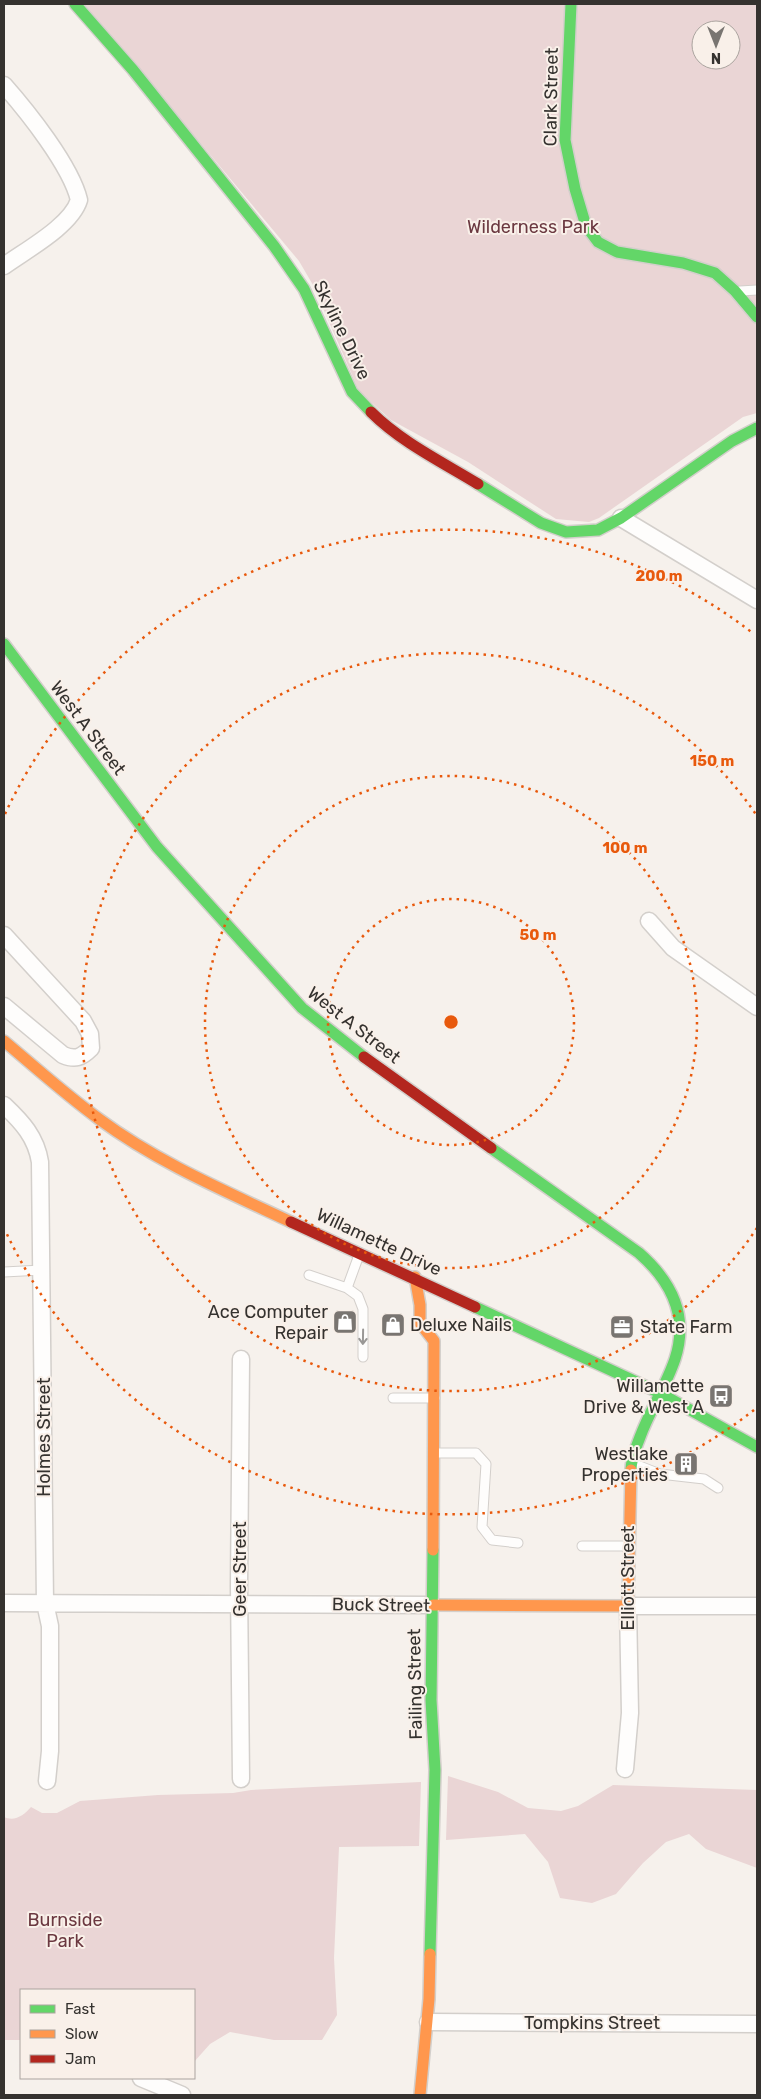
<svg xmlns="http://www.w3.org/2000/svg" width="761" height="2099" font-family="Rubik,sans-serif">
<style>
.green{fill:#ead5d5;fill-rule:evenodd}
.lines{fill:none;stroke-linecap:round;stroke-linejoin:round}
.lane-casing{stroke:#d3cfcb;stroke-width:11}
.street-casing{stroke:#d3cfcb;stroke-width:19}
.fast-casing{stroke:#d3cfcb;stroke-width:14}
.slow-casing{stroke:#d3cfcb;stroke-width:14}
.jam-casing{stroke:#d3cfcb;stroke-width:14}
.lane{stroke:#fefdfc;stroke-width:9}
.street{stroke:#fefdfc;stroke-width:16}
.fast{stroke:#63d668;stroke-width:11}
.slow{stroke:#ff974d;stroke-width:11}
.jam{stroke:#b3261e;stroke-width:11}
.oneway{stroke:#9a9896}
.ring{fill:none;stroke:#e8590c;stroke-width:2.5;stroke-dasharray:2.5 5}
.labels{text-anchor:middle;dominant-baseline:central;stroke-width:4;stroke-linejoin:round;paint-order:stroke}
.street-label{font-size:18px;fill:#35322f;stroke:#f9f0e9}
.park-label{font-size:18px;fill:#6b3840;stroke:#f9f0e9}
.poi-label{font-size:18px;fill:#35322f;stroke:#f9f0e9;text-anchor:end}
.centre{fill:#e8590c;stroke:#f9f0e9;stroke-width:2.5}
.ring-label{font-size:15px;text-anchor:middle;font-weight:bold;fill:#e8590c;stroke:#f9f0e9;stroke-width:4;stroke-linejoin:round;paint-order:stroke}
</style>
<rect width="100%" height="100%" fill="#f6f1ec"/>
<path class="green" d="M84,4H757V413L743,417L599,518L589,522L556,519L468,462L391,420L359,391L313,285L299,261ZM701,30H731V60H701Z
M448,1776L498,1792L528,1808L561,1811L578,1806L613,1785L757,1790V1868L706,1849L689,1834L666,1842L643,1863L616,1894L592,1903L560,1898L548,1862L525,1834L446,1840Z
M421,1782L419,1846L339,1847L334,1958L337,2015L322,2040H274L230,2032L210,2044L194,2062V1990H21V2040H4V1817C15,1822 24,1815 31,1807L42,1813H57L80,1801L158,1795L233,1793L251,1790Z"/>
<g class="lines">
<defs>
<path id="lane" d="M740,291L757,290
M4,1272L42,1270
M309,1275L347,1288L359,1255
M347,1288L358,1296L363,1309V1357
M393,1398H435
M435,1453H476L486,1464L482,1527L492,1540L518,1543
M632,1463L660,1474L704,1479L718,1488
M582,1546H628"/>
<path id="street" d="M4,85C27,111 71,166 79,200C71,226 26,250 4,266
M621,518L757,600
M649,921L673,948L757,1007
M4,935L83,1021L90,1034L91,1048C81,1058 75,1060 63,1055L4,1006
M4,1105C22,1122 36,1137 40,1162L45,1603L50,1626V1751L47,1781
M4,1603L433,1605
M625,1769L630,1713L628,1606H757
M241,1779L239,1586L241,1359
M428,2022L757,2024
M141,2078L182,2095"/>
<path id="fast" d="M75,4L133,70L274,246L304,289L352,392L371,412
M571,4L565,140L575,189L586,226L598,242L617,252L683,263L715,273L735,291L757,317
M478,484L541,523L566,532L598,530L621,518L732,441L757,428
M4,644L157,847L302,1008L364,1057
M491,1148L639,1253C671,1281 689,1316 675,1359C666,1386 650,1410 640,1437C636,1448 631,1458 631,1470
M475,1307L658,1392L757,1447
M430,1954L435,1770L431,1700L433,1550"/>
<path id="slow" d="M4,1041C35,1067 66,1095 99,1119C157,1162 225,1191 291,1222
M415,1277L420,1305V1323L434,1341L433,1550
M433,1605L628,1606L631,1470
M420,2095L429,1999L430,1954"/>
<path id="jam" d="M371,412C401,442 442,462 478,484
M364,1057L491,1148
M291,1222L475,1307"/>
</defs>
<use href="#lane" class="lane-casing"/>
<use href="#street" class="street-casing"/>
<use href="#fast" class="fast-casing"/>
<use href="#slow" class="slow-casing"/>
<use href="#jam" class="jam-casing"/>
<use href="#lane" class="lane"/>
<use href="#street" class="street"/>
<use href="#fast" class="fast"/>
<use href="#slow" class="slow"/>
<use href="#jam" class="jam"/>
</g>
<defs><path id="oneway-shaft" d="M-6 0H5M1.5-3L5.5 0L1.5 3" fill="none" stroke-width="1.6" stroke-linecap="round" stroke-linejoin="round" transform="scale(1.25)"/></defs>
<use class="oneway" href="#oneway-shaft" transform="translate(363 1337) rotate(91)"/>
<g class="ring">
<circle cx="451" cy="1022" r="123"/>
<circle cx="451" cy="1022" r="246"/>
<path d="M757 1228A369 369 0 1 1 757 816"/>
<path d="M754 1410A492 492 0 0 1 5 1230M5 814A492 492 0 0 1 754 634"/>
</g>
<defs>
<symbol id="shop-square" viewBox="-11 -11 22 22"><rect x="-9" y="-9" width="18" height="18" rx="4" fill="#797571" stroke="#f9f0e9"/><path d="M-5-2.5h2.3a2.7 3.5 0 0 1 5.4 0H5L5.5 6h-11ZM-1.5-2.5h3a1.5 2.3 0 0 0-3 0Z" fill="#fff"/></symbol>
<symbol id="office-square" viewBox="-11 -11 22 22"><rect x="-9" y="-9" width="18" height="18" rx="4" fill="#797571" stroke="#f9f0e9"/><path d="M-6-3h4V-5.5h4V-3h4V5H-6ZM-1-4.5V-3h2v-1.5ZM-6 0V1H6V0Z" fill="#fff"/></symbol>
<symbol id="bus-square" viewBox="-11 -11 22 22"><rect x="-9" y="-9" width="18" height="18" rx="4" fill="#797571" stroke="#f9f0e9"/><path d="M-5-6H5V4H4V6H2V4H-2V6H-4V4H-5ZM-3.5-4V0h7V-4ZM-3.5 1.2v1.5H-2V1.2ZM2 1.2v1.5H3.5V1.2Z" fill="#fff"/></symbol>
<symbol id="building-square" viewBox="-11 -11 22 22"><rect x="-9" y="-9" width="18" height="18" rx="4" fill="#797571" stroke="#f9f0e9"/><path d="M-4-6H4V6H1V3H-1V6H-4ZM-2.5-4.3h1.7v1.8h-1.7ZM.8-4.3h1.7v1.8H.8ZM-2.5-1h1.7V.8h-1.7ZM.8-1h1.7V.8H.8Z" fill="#fff"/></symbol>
</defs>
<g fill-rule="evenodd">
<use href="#shop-square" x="331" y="1308" width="28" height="28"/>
<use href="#shop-square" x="379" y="1311" width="28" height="28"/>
<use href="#office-square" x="608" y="1313" width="28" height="28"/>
<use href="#bus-square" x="707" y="1382" width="28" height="28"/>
<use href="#building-square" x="672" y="1450" width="28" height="28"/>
</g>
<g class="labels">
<g class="street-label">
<text transform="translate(551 97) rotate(-89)">Clark Street</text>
<text transform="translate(342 330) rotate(64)">Skyline Drive</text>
<text transform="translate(88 728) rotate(53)">West A Street</text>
<text transform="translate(354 1025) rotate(38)">West A Street</text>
<text transform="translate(379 1242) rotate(25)">Willamette Drive</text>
<text transform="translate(44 1437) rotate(-90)">Holmes Street</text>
<text transform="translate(240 1569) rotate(-90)">Geer Street</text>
<text transform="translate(628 1578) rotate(-90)">Elliott Street</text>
<text transform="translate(381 1605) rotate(1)">Buck Street</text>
<text transform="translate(415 1684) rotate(-91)">Failing Street</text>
<text x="592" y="2023">Tompkins Street</text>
</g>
<g class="park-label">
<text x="533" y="227">Wilderness Park</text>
<text x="65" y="1920">Burnside<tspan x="65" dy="21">Park</tspan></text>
</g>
<g class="poi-label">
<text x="328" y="1312">Ace Computer<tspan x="328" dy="21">Repair</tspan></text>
<text x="410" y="1325" text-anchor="start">Deluxe Nails</text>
<text x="640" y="1327" text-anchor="start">State Farm</text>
<text x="704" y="1386">Willamette<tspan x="704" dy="21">Drive &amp; West A</tspan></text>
<text x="668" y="1454">Westlake<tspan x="668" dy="21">Properties</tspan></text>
</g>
</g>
<circle cx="451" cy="1022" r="8" class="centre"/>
<g class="ring-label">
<text x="659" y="581">200 m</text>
<text x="712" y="766">150 m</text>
<text x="625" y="853">100 m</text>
<text x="538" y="940">50 m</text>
</g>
<rect width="761" height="2099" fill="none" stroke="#35322f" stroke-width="10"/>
<rect x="20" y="1989" width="175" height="90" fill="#f9f0e9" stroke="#aba49f"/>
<rect x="30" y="2005" width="25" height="8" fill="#63d668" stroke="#aba49f"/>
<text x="65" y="2014" font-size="15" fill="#35322f">Fast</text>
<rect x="30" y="2030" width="25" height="8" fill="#ff974d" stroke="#aba49f"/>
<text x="65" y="2039" font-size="15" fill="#35322f">Slow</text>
<rect x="30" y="2055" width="25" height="8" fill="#b3261e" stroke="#aba49f"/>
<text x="65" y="2064" font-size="15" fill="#35322f">Jam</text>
<g transform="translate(716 45) rotate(180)"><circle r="24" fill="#f9f0e9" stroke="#aba49f"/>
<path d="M0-4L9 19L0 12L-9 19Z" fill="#797571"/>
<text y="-8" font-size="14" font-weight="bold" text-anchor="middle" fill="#35322f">N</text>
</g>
</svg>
